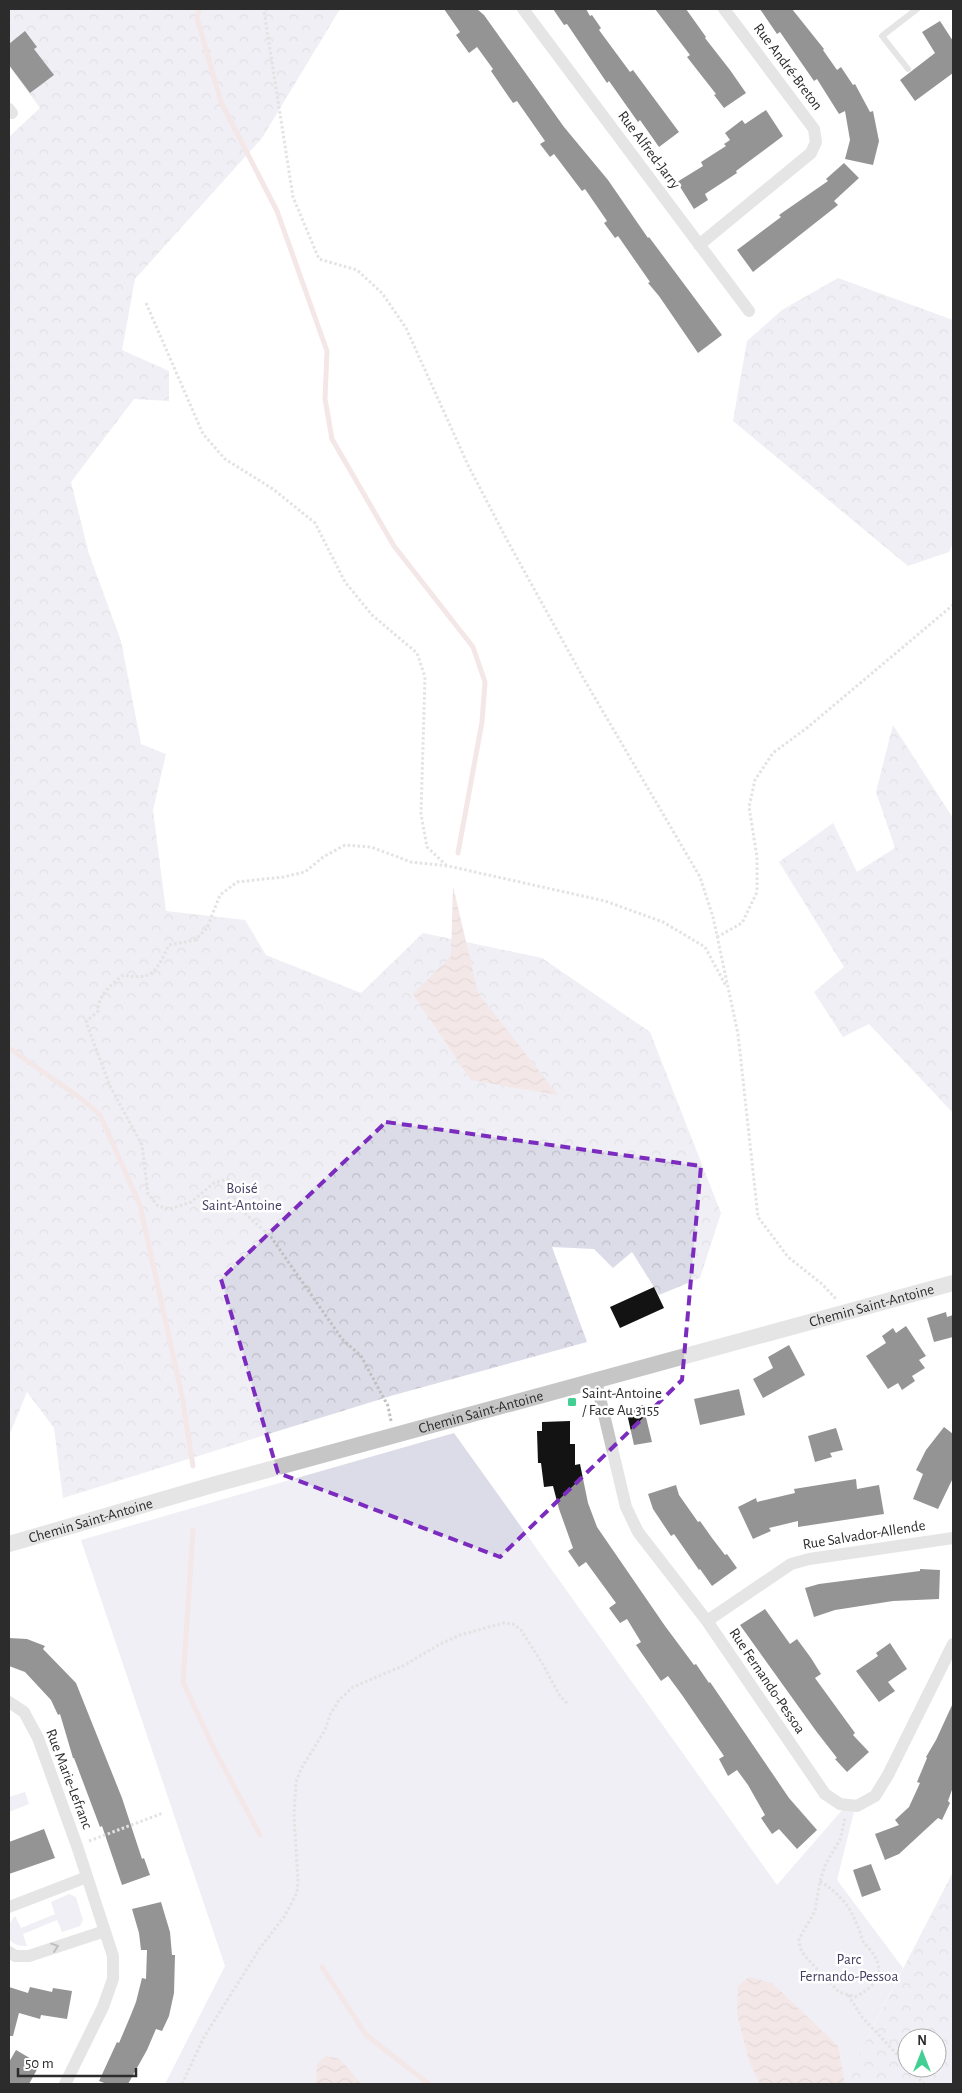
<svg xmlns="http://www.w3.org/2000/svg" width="962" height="2093" font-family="'Alegreya Sans',sans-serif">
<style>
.green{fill:#dcdbe8}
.forest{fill:url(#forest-crowns);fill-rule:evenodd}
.water{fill:url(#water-waves)}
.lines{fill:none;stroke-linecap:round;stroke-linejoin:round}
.stream{stroke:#e6cac9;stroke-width:5}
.building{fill:#131313}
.path{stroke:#c0c0c0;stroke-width:3;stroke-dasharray:2.5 2.5;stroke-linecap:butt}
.service{stroke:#c6c6c6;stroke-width:6}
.minor{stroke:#c6c6c6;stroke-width:12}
.tertiary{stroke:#c6c6c6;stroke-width:16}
.oneway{stroke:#717171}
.marked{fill:none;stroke:#7b2cbf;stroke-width:4;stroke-dasharray:10 6;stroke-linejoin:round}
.poi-dot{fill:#42cf93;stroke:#fff;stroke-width:2}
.labels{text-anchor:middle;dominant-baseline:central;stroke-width:5;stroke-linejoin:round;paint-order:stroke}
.street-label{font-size:15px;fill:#2c2c2c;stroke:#fff}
.park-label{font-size:15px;fill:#453f62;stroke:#fff}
.poi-label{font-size:15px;fill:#2c2c2c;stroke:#fff;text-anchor:start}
</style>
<defs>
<pattern id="forest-crowns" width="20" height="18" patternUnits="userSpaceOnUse" patternTransform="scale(1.25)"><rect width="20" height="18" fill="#dcdbe8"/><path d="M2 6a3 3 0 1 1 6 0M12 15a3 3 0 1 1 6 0" fill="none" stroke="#bdbcc7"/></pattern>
<pattern id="water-waves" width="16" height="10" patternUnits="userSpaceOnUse" patternTransform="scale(1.25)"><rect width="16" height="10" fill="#e6cac9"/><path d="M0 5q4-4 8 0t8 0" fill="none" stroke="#c5aead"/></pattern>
</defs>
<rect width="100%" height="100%" fill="#fff"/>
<path class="green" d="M454,1433L777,1885L843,1809L854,1812L837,1880L903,1968L857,2058L878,2084H165L225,1966L81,1540Z
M25,1792L29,1804L9,1812V1797Z
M69,1894L76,1897L83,1920L80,1926L62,1932L57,1920L23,1934L27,1946C6,1947 2,1930 15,1916L21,1928L55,1914L51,1902Z"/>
<path class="forest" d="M9,9H340L262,138L135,279L122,350L169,371V401L134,399L71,482L89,554L121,641L141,744L166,754L153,810L166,911L245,920L266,955L361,993L423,933L542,958L650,1032L721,1213L700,1278L659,1295L632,1252L613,1268L594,1249L552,1247L587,1342L394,1395L63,1498L54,1428L27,1392L9,1436V137L40,108L9,66Z
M838,278L953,320V543L949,552L908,566L733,421L747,341L782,310Z
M893,725L953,818V1113L869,1024L843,1037L814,992L844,967L779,862L833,823L857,872L895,848L876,792Z
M953,1872V2084H845L843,2071L857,2058ZM907,2038H937V2068H907Z"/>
<path class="water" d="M453,886L478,993L558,1095L471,1080L413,994L451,956Z
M749,1977L772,1983L838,2046L845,2084H760L749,2061L737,2014L738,1986Z
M326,2056L340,2059L361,2084H316L317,2064Z"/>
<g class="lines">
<path class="stream" d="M199,9L197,18L221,102L277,211L327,351L325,399L332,439L394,546L473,647L485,682L482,722L458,853
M9,1048L83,1100L100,1115L140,1205L182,1396L193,1466
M193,1530L183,1682L214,1749L260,1835
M322,1967L366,2035L429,2084"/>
</g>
<path class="building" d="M444,9H477L484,15L564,127L608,180L648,238L649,237L722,335L698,353L659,296L648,283L650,282L618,236L615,238L604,223L607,221L585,189L582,191L554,154L550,157L540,144L545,141L517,101L513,103L491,71L493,69L477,47L469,53L456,35L460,32Z
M553,9H586L590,16L592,15L601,28L599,30L616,53L630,72L633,70L679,132L659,147L640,120L638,122L609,81L607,83L567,24L564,25Z
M655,9H686L706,37L705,38L730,70L746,93L724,108L714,95L716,94L687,57L690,55Z
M760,9H792L824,49L823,50L837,70L841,67L853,85L855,84L870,112L873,111L879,141L873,165L845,159L850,140L845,111L839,114L817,79L814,81L780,32L777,34Z
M940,21L953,41V73L915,101L900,80L935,53L922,32Z
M25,31L37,47L34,49L54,75L30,93L9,65V44Z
M766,110L783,136L736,171L737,173L705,194L708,200L694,209L677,182L703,166L701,162L726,146L724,144L730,140L725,133L742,120L745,124Z
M844,163L859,178L834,201L838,205L753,272L737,250L781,217L779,215L828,181L826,179Z
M654,1287L664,1308L620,1328L610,1307Z
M946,1312L947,1317L953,1315V1337L934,1342L927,1318Z
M906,1326L926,1356L919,1360L925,1368L912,1376L915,1381L902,1390L898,1383L888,1389L866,1356L886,1343L882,1336L893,1328L896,1333Z
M789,1345L805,1375L763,1398L753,1379L773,1368L768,1357Z
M739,1389L745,1415L700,1425L694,1399Z
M643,1405L652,1442L634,1445L626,1409Z
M570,1421V1444H575V1465L580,1464L588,1503L597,1527L665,1626L694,1665L696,1664L709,1683L710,1682L736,1720L789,1798L817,1830L797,1849L779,1829L772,1834L761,1818L765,1815L748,1785L737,1770L728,1776L719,1759L724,1756L682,1695L668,1676L661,1681L636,1645L641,1642L627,1619L620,1623L609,1608L616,1603L586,1562L579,1567L568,1551L573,1548L559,1509L553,1486L544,1487L541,1463H538L537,1431H542V1422Z
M944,1427L953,1434V1478L938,1509L913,1499L923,1474L916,1470L926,1450Z
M836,1428L843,1450L830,1453L832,1457L815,1462L808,1436Z
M856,1479L857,1489L879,1485L884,1514L798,1527V1521L769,1528L771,1531L753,1539L738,1507L756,1498L757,1502L795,1493L794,1489Z
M676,1485L679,1495L698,1522L700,1521L712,1538L725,1555L727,1554L737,1568L712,1586L700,1569L699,1570L674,1534L671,1536L653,1509L648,1494Z
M920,1569L940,1570L939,1599L893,1601L835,1610L814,1617L805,1588L819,1584L920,1571Z
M765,1609L790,1644L797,1639L811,1658L821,1674L815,1678L855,1733L853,1735L869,1752L847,1772L835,1759L837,1758L816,1731L740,1625Z
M9,1638L27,1639L45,1646L43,1649L76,1683L122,1798L142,1859L144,1858L150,1875L122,1885L102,1826L100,1827L74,1758H73L60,1714L58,1715L51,1700L25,1672L9,1666Z
M890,1643L907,1669L888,1682L895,1691L879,1702L856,1671L878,1656L876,1653Z
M953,1703V1787L948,1801L950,1803L942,1820L938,1818L899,1854L885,1860L875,1834L899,1825L895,1820L909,1807L920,1783L917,1782L927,1758L926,1757L936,1740Z
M44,1829L55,1858L9,1874V1842Z
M871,1864L881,1890L862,1897L853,1870Z
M161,1902L170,1932L172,1955H175L174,1993L169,2016L162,2031L156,2029L147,2050L128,2084H107L99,2081L117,2042L119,2043L130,2017L136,2002L142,1978L146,1979L147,1950H141L139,1933L132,1909Z
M9,1987L28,1993L30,1987L52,1992L53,1988L72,1991L67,2019L41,2015L40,2019L19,2013L13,2036H9Z
M16,2050L40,2064L29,2084H9V2062Z"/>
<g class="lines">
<path class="path" d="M267,9L264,11L293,197L319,259L357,270L382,293L406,328L468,465L507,540L585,681L700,877L713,917L738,1034L758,1217L788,1257L822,1284L837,1300
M146,303L203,434L225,459L273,489L315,523L345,582L372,615L417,653L425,677L421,814L427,847L447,866
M717,937L742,923L757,892V857L749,807L755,780L773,753L808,727L953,605
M391,1421L388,1406L361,1356L342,1339L271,1237L238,1207L228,1179L214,1183L191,1202L170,1209L158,1206L148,1194L142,1145L110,1086L86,1022L98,1011C98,995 111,985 123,975C155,981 156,970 169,945L195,940L207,928L220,895L237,882L283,877L305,872L323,857L345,845L371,847L411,862L448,866L605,901L663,922L705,947L726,986
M89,1841L163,1813
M820,1881C838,1893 849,1904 857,1925C860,1930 861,1938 864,1943C867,1947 872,1951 874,1955C887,1976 872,1988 855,1997L839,1992L819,1971L804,1955L800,1947L799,1939L815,1911L820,1881L826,1863L840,1840L845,1818
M848,1995L862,2017L907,2065
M909,2068L924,2084
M182,2084L204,2037L260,1948L284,1917L297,1893L298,1881L294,1816L296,1782L301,1769L325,1730L330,1715L339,1700L353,1687L405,1665L440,1644L460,1635L504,1623L513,1624L521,1630L542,1663L560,1696L568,1704"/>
<path class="service" d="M908,69L882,36L917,9"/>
<path class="minor" d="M523,9L749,311
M9,109L12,113
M699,245L811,153L816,142L814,129L724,9
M596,1381L626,1507L638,1532L707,1621L825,1794L840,1804L857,1806L875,1796L888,1775L953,1644
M707,1621L791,1564L809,1559L953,1538
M9,1702L24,1712L38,1738L77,1846L113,1956V1979L103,2007L65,2084
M9,1907L87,1877
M9,1952L15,1956H29L105,1931"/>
<path class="tertiary" id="s1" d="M9,1544L216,1484L953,1283"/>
</g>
<defs><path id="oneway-chevron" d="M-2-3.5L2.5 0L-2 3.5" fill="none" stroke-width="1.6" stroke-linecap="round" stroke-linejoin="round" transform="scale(1.25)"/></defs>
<use class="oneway" href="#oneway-chevron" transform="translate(55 1947) rotate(-18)"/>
<path d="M0 0H962V2093H0ZM386,1122L701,1166L682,1380L500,1557L278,1473L221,1279Z" fill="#fff" fill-opacity=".55" fill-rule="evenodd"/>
<path class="marked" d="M386,1122L701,1166L682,1380L500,1557L278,1473L221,1279Z"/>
<rect class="poi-dot" x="567" y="1397" width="10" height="10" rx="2.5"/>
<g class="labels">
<g class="street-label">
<text transform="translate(788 67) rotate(53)">Rue André-Breton</text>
<text transform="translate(649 150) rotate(53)">Rue Alfred-Jarry</text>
<text stroke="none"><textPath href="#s1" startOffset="895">Chemin Saint-Antoine</textPath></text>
<text stroke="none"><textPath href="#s1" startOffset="490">Chemin Saint-Antoine</textPath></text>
<text stroke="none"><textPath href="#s1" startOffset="85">Chemin Saint-Antoine</textPath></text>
<text transform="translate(864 1535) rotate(-9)">Rue Salvador-Allende</text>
<text transform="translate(767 1681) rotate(56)">Rue Fernando-Pessoa</text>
<text transform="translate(69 1779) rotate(69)">Rue Marie-Lefranc</text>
</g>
<g class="park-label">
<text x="242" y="1188">Boisé<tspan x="242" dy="17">Saint-Antoine</tspan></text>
<text x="849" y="1959">Parc<tspan x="849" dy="17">Fernando-Pessoa</tspan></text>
</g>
<g class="poi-label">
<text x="582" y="1393">Saint-Antoine<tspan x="582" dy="17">/ Face Au 3155</tspan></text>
</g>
</g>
<rect width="962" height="2093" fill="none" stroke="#2c2c2c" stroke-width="20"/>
<g transform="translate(922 2053)"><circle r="24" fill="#ffffff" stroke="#ababab"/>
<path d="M0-4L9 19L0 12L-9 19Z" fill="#42cf93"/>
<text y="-8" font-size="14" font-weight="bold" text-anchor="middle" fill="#2c2c2c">N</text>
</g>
<path d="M18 2068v8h118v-8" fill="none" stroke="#2c2c2c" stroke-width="2.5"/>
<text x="25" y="2068" font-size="15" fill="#2c2c2c" stroke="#ffffff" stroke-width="4" paint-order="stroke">50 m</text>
</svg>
